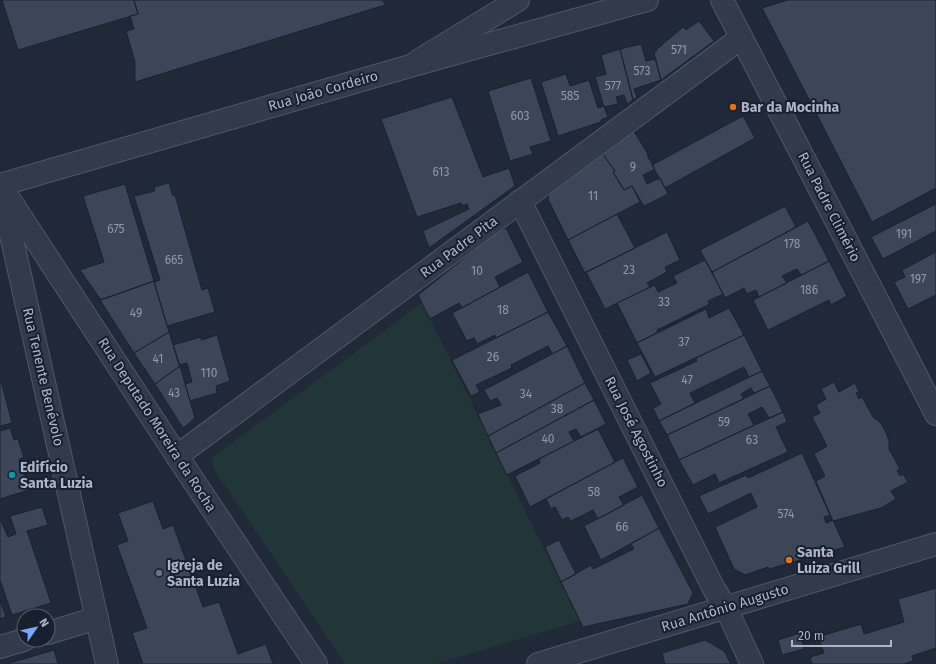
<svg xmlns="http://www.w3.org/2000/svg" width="936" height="664" font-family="'Fira Sans',sans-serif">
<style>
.green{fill:#213639}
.building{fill:#3b4759;stroke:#1a222f}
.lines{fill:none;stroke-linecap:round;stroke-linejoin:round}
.minor-casing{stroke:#505867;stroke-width:24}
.tertiary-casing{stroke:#505867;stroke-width:24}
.minor{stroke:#323b49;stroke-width:22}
.tertiary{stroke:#323b49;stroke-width:22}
.food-dot{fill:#e8710a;stroke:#18202d;stroke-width:1.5}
.culture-dot{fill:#0f9aa8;stroke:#18202d;stroke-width:1.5}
.worship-dot{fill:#6b7280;stroke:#18202d;stroke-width:1.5}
.labels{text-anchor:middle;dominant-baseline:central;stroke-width:4;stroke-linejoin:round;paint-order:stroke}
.number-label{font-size:12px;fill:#909aab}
.street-label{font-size:14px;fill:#adb5c6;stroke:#18202d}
.poi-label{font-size:14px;font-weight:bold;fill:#adb5c6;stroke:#18202d;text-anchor:start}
</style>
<rect width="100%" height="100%" fill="#1f2938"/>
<path class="green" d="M422,303L580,621L436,664H345L213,468V457Z"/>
<path class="building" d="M2,0H134L138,14L18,50Z
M134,0H383L385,5L135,82V62L126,31L134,29L130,16L138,14Z
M788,0H936V188L872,222L762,8Z
M699,21L714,41L661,80L654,53L657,51L656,50L683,27L686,30Z
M641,44L646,61L655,59L661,80L634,89L637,97L633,100L620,49Z
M620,49L633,100L627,104L624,95L616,97L618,104L604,107L595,77L606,74L601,55Z
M566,74L570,86L589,80L598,108L604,106L608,117L601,120V122L558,136L541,82Z
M531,78L551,141L530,147L533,154L510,161L488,91Z
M452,97L483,177L509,168L515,186L429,248L423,231L469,209L467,204L462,206L461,203L417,217L381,119Z
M743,116L755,138L665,188L652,165Z
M633,130L648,154L647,155L655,169L643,175L647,184L660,178L668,194L644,206L632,186L624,190L613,172L615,171L602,153Z
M602,153L615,171L613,172L624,190L632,186L640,202L568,240L548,199L549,193Z
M169,183L173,196L175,195L202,290L208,288L215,312L167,326L154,282L160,280L134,196L155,191L154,187Z
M125,184L154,281L101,300L80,270L104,262L83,196Z
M936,204V231L883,259L871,237Z
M785,206L796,227L712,272L700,250Z
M617,214L635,248L585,273L568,240Z
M808,221L829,261L801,275L797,269L782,276L787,283L759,297L756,290L747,294L744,288L725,298L712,272Z
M506,228L523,262L495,277L500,287L462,308L459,303L430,319L418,295L496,233Z
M667,232L680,260L665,267L667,272L647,283L650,287L605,309L586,272Z
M936,252V295L908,309L894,282L905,277L902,270Z
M705,260L723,294L708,301L710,304L657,330L658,332L637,343L617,303L655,285L658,292L677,283L673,276Z
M829,261L847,296L831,305L829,300L768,330L753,300Z
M528,272L548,312L496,338L495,335L477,344L474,338L467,341L452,313Z
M154,281L169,332L134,353L100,300Z
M729,308L744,335L655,377L637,343L706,309L709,318Z
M548,312L567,346L552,354L548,346L511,365L512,368L476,385L480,392L471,396L452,360Z
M169,332L180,366L155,384L134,353Z
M217,335L230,381L216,386L217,393L190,401L185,384L192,382L187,363L179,365L173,345L201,337V340Z
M744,335L762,371L749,377L744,367L690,393L695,403L659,421L653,408L661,404L650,383L697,361L696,358Z
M567,346L585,383L488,436L478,414L501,405L497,398L490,401L484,390Z
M641,354L651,373L637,381L627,360Z
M180,366L195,418L183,428L155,384Z
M762,371L770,386L754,393L751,388L741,394L744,399L667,435L659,421Z
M0,377L12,423L0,426Z
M834,382L839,392L855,383L859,392L856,393L859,399L862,397L873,417L879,421L885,430L889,441V449L900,469L897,470L900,476L903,474L908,482L891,491L896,499L881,508L833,521L816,481L825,476L814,454L827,446L812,417L820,413L816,405L826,399L821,389Z
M585,383L594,400L496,453L488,436Z
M770,386L783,412L769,418L762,407L748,414L754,425L679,460L667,435Z
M594,400L606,424L581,437L576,429L569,432L574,441L507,475L496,453Z
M783,412L787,422L776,427L788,452L719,483L715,474L693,485L679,460Z
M10,428L14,440L18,439L24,458L19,459L29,490L0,499V431Z
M598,429L615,462L530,507L515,476L540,463L539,459Z
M802,453L830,515L824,517L826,523L833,520L845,547L769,569L768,567L745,575L734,569L715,527L757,507L751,493L708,514L699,496L746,475L748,478Z
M623,458L638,487L619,497L624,505L598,519L593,510L571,521L568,517L562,520L555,507L551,509L546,499Z
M642,495L659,528L601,560L584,526Z
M153,501L163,529L173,525L203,607L219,602L238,654L266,644L273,664H143L132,633L147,628L117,545L128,541L118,513Z
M42,507L48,525L27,531L51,603L12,615L0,580V519L8,537L16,534L10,516Z
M659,528L693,593L688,604L583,627L561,582L591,565L593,569L634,549L631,544Z
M559,540L576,574L561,582L545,547Z
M936,588V648L912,656L913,661L904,664H812L810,657L824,653L818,637L861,624L864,634L904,622L898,599Z
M0,600L6,617L0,619Z
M800,633L804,649L782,655L778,640Z
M705,640L724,651L731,664H665L662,653Z
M54,650L58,664H10V663Z"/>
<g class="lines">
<defs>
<path id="minor" d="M722,0L936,414
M418,61L518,0
M520,201L714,589L726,608L752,664
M177,456L741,38
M48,633L97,618
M0,647L24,640"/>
<path id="tertiary" d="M0,185L410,66L647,0
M0,185L177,456L316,664
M3,199L107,664
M538,664L936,544"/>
</defs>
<use href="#minor" class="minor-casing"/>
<use href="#tertiary" class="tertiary-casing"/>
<use href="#minor" class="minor"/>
<use href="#tertiary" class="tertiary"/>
</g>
<g class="food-dot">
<circle cx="733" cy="107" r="4"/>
<circle cx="789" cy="560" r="4"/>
</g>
<circle class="culture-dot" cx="12" cy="475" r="4"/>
<circle class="worship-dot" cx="159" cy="573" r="4"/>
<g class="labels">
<g class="number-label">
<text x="679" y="50">571</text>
<text x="642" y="71">573</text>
<text x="613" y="86">577</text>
<text x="570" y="96">585</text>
<text x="520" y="116">603</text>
<text x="633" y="167">9</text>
<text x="441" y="172">613</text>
<text x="593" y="196">11</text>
<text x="116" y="229">675</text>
<text x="904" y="234">191</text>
<text x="792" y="244">178</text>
<text x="174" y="260">665</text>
<text x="629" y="270">23</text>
<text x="477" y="271">10</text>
<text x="918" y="279">197</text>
<text x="809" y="290">186</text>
<text x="664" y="302">33</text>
<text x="503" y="310">18</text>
<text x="136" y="313">49</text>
<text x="684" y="342">37</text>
<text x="493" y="357">26</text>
<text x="158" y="359">41</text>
<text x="209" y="373">110</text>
<text x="687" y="380">47</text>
<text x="174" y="393">43</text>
<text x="526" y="394">34</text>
<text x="557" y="409">38</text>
<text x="724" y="422">59</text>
<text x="548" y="439">40</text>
<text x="752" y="440">63</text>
<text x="594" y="492">58</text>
<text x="786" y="514">574</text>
<text x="622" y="527">66</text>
</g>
<g class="street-label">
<text transform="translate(323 91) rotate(-16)">Rua João Cordeiro</text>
<text transform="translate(829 207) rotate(63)">Rua Padre Climério</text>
<text transform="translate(459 247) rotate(-37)">Rua Padre Pita</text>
<text transform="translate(43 377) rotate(77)">Rua Tenente Benévolo</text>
<text transform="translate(157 425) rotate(57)">Rua Deputado Moreira da Rocha</text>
<text transform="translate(636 432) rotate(63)">Rua José Agostinho</text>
<text transform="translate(725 608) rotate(-17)">Rua Antônio Augusto</text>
</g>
<g class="poi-label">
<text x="741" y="107">Bar da Mocinha</text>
<text x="20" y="467">Edifício<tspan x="20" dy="16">Santa Luzia</tspan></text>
<text x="797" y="552">Santa<tspan x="797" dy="16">Luiza Grill</tspan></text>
<text x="167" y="565">Igreja de<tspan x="167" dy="16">Santa Luzia</tspan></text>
</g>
</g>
<g transform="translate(36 628) rotate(56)"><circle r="19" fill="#18202d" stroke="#545c6a"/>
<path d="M0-3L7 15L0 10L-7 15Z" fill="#7aa8fd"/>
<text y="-6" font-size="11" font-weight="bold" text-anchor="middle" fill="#adb5c6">N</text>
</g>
<path d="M792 640v6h99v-6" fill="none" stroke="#adb5c6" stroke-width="2"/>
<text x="798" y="640" font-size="12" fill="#adb5c6" stroke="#18202d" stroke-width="3" paint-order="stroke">20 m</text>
</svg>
